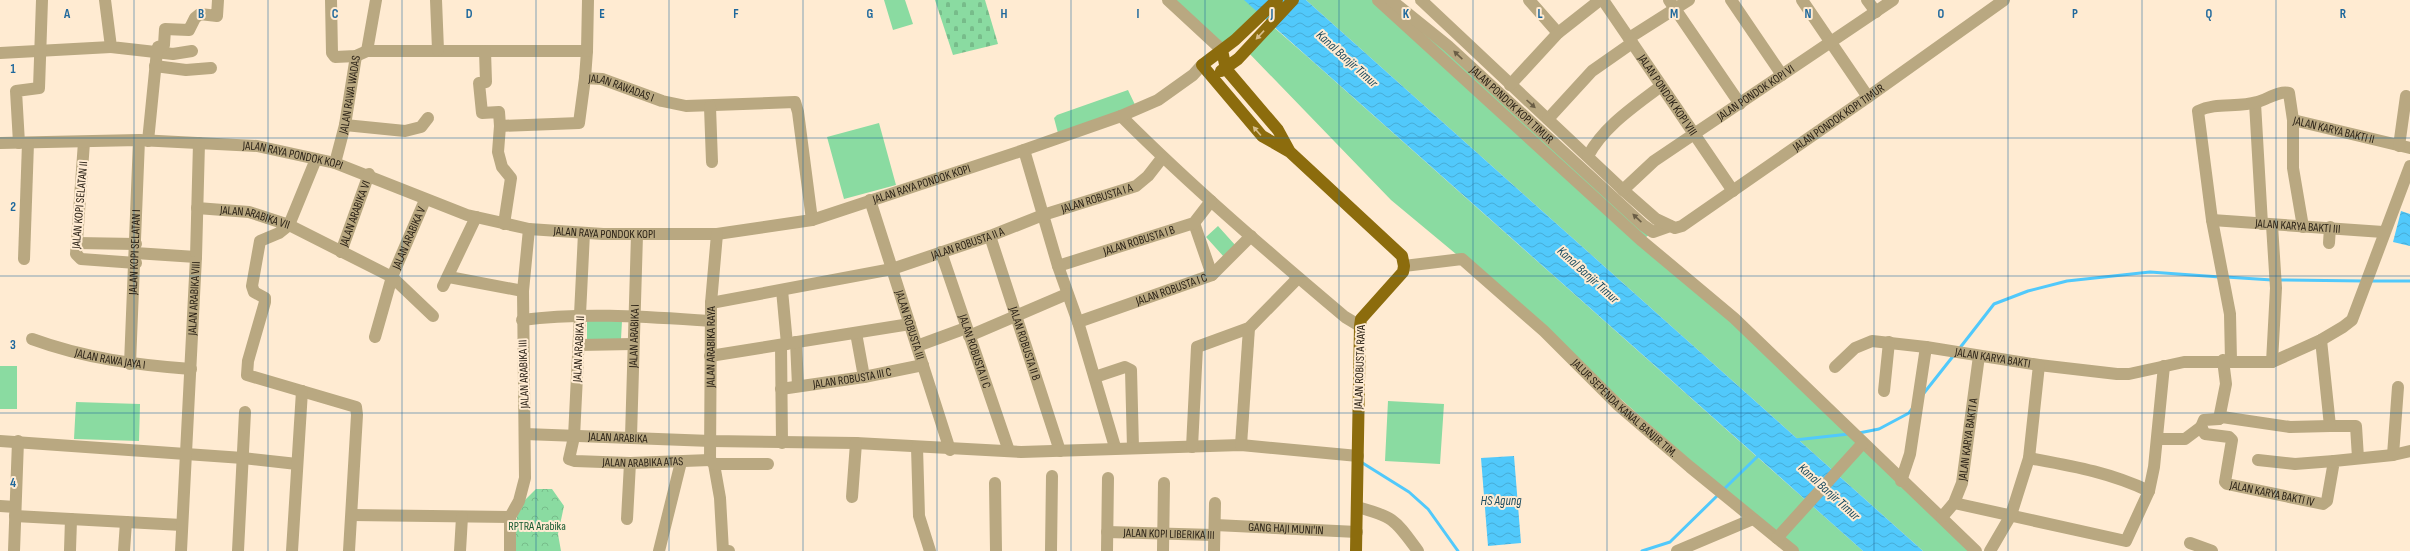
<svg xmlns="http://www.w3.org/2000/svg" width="2410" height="551" font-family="'Sofia Sans Condensed',sans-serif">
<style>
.grass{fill:#8adba1}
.cemetery{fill:url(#cemetery-stones)}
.park{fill:url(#park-crowns)}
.water{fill:url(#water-waves)}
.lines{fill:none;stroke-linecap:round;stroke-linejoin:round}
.stream{stroke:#51c9fb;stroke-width:3}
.minor{stroke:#b9a881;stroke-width:12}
.major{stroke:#8c6c0d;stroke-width:12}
.oneway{fill:#d7bf8d}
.oneway2{fill:#6b5e46}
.grid{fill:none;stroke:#1f689c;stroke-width:1;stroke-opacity:0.55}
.labels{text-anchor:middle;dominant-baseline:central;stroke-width:4;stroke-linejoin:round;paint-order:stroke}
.street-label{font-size:12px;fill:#2b2216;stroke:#ffebd2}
.park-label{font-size:12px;fill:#175a31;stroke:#ffebd2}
.water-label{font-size:13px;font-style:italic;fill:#18495e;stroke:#ffebd2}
.grid-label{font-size:13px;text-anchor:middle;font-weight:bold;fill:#1f689c;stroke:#ffebd2;stroke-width:4;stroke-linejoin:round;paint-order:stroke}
</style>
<defs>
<pattern id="cemetery-stones" width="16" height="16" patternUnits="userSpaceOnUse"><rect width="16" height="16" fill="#8adba1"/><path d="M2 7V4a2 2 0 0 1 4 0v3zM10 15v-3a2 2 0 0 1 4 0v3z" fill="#77bc8a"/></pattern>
<pattern id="park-crowns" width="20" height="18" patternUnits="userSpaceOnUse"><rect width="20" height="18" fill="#8adba1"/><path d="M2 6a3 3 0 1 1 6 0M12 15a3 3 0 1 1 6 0" fill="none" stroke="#77bc8a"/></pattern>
<pattern id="water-waves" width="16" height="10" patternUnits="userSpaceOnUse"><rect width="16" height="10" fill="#51c9fb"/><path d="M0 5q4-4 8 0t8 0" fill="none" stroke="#47acd6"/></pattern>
</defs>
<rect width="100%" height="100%" fill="#ffebd2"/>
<path class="grass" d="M884,0H905L913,24L893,30Z
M1168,0H1277L1222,50Z
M1306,0H1391L1653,232L1642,240L1734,318L1975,551H1923Z
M1269,23L1310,59L1863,551H1793L1462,259L1391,200L1246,50Z
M1128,90L1137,109L1059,137L1054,118L1057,115Z
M879,123L896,185L844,199L827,137Z
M1218,226L1236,246L1224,257L1206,237Z
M587,321H622L621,339H587Z
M0,366H17V409H0Z
M1388,401L1444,404L1440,464L1385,461Z
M76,402L140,404L139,441L74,439Z"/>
<path class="cemetery" d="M935,0H985L998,44L953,55Z"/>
<path class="park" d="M536,489H552L564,506L558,534L561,551H511V530L517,518L518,507Z"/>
<path class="water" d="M1244,0H1306L1923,551H1863Z
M2401,211L2410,214V246L2393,242Z
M1514,456L1521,543L1488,546L1481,458Z"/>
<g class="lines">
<path class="stream" d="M2226,277L2272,280
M2278,280L2364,281
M2370,281H2410
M1959,349L1994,304L2028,291L2067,281L2150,272L2220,277
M1924,393L1954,355
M1859,433L1879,429L1909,413L1912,409
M1795,440L1849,434
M1361,462L1409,492L1428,509L1458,551
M1723,490L1759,455
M1642,551L1670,542L1719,494"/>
<g class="minor">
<path d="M105,0L111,47L173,54L192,51"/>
<path id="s1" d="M331,0L332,53L335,57L356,56L367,51H587L585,78L602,79L662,101L686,106L795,102L798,112L812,220"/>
<path d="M436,0L438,50"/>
<path d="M1168,0L1222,50"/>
<path d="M1378,0L1642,241L1734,318L1976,551"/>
<path id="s2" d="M1391,0L1448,46L1643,225L1653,232L1670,226"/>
<path id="s3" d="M1421,0L1623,190L1656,219L1675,228L1682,226L1868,97L2004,0"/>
<path d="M1529,0L1558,33"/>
<path id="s4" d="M1603,0L1733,191"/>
<path d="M1669,0L1740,104"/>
<path d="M1731,0L1782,75"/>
<path d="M1802,0L1868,97"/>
<path d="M1867,0L1876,12"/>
<path d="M1629,38L1689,0"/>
<path d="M367,51L376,0"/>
<path d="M485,51L486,82L479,83L482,113L499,112L500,126"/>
<path d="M587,51L588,0"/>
<path d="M0,53L111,47"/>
<path d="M155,66L186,70L211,68"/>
<path d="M1510,85L1558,33L1600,0"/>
<path d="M2255,103L2262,224"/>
<path d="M710,107L712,162"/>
<path d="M1121,116C1192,187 1268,252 1345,317L1360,326"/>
<path d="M1548,119L1592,71L1632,43"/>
<path id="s5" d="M2293,120L2410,148"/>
<path d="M345,125L405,131L421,127L428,118"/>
<path d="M148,141L157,51L158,47L164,45L165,29L189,30L195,18L200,14L217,16L218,0"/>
<path d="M84,142L76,254L81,259L136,263"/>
<path id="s6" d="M0,143L139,140L257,146L335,163L467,215L529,229L603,234H717L812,220L1024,150L1121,116L1158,100L1193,75L1202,65"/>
<path d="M19,143L16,91L39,88L42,0"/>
<path d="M2399,146L2406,96"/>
<path d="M1024,150L1058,266L1078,322L1115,447"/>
<path d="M1588,156C1604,126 1635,106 1661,86"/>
<path d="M316,159L289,225L279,233L260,241L252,286L254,292L265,298V302L248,361L247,375L356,407L357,415L349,551"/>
<path id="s7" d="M335,163L345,125L356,56"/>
<path id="s8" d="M1623,190L1654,161L1893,0"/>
<path id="s9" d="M870,200L950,450"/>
<path id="s10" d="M197,208L249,212L289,225L392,277L433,316"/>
<path id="s11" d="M2212,220L2383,232"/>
<path d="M1194,223L1212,275"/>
<path d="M504,224L511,178L502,167L498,152L500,126L579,123L585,78"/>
<path d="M2272,225L2276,288L2272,362"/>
<path id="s12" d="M584,233L574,437L569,459L575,461L630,463L710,460"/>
<path id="s13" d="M990,236L1060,451"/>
<path d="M77,243L136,244"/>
<path d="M2329,243L2330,227"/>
<path id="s14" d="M341,252L369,174"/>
<path id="s15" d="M941,252L1009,451"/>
<path d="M135,253L196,257"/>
<path d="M24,259L28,143"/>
<path id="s16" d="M1058,266L1194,223L1211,201"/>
<path id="s17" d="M1404,266L1462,259L1544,331L1618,405L1690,467L1793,551"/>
<path d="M449,277L523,291"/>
<path d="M443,286L476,217"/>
<path d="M782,290L787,344"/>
<path id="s18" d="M711,303L892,269L990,236L1043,215L1136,186L1148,176L1162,158"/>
<path d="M522,320C585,312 648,317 711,321"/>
<path id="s19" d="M1078,322L1212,275L1251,236"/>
<path d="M856,333L864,377"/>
<path d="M969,336L1067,294"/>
<path id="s20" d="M375,337L392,277L425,200"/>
<path id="s21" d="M32,339C84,358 136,365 191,369"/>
<path d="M2321,340L2330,426H2356L2358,458"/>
<path d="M796,342L798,386"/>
<path d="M579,345L633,344"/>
<path d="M781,345L782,443"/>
<path d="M917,346L966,328"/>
<path d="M710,356L910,324"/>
<path d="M2231,361L2230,314L2212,220L2198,111C2216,102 2238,108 2257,102C2266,100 2280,90 2289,93L2293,120V168L2303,227"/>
<path id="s22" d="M130,364L139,140"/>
<path id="s23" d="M1835,367L1855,348L1872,341L1926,347L2039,365L2117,374H2129L2184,362H2272L2321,340L2343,327L2352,320L2410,166"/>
<path d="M1095,377L1125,367L1131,370L1133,448"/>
<path id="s24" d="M781,389L864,377L923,365"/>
<path d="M1884,391L1889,342"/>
<path d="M2219,419L2226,384L2223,360"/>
<path d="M2201,427L2204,420L2219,419L2222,417L2290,427L2330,426"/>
<path id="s25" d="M525,434L711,441L856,443L1021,452L1241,445L1358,456"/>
<path id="s26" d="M631,437L637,235"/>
<path id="s27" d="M2158,439H2185L2201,427L2205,434L2229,437L2232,440L2225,482L2227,484L2323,504L2327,501L2334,461L2393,455L2410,451"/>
<path d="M0,441L243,458L297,464"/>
<path d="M1241,445L1249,328"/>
<path d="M917,447L919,516L930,551"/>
<path d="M1192,447L1197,347L1249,328L1298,278"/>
<path d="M2393,455L2398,387"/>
<path d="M2029,458C2072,466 2109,472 2149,491"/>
<path id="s28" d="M710,460L711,303L717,234"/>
<path d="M710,460L714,464L720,498L723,551H729"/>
<path d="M2258,460L2295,464L2334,461"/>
<path d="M714,464H768"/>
<path d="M1901,481L1910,454L1926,347"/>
<path d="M995,483L996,551"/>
<path d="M852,497L856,443"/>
<path d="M1954,503L2126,541L2149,491L2154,467L2164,366"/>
<path d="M0,506L15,507"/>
<path d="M1357,507C1395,517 1395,520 1418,551"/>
<path d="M352,515L510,517"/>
<path d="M15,516L182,525"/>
<path id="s29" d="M1942,517L1954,503L1962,483L1979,356"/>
<path d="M627,519L630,463"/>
<path id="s30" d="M1215,525L1357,532"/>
<path id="s31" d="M1107,532L1214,535"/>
<path d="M1777,538L1862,444"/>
<path d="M2190,543L2212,551"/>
<path d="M14,551L18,441"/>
<path d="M70,551L71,519"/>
<path d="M124,551L126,522"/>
<path id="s32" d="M181,551L196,257L199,143"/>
<path d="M238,551L245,412"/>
<path d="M292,551L302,391"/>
<path d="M460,551L462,517"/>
<path d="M510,551V517L519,501L525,478L523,291L529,229"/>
<path d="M659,551L681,462"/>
<path d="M1051,551L1052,476"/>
<path d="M1107,551L1108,478"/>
<path d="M1163,551L1164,483"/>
<path d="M1214,551L1215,503"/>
<path d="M1677,551L1753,519"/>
<path d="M1990,551L2011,515L2029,458L2039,365"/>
</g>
<path class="major" d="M1277,0L1235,40L1202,65L1262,136L1290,152L1402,256L1404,266L1403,272L1361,319L1360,326L1356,551
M1222,50L1226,69L1278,130L1290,152
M1221,71L1238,59L1293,0"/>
</g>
<defs><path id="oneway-solid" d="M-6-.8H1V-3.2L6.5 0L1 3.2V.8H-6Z"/></defs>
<g class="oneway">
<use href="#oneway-solid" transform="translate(1260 35) rotate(133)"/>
<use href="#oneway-solid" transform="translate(1257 131) rotate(-131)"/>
</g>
<g class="oneway2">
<use href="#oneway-solid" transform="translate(1458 55) rotate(-137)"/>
<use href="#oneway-solid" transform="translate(1531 104) rotate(42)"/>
<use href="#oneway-solid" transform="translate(1637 218) rotate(-137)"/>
</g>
<path class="grid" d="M134,0V551M268,0V551M402,0V551M536,0V551M669,0V551M803,0V551M937,0V551M1071,0V551M1205,0V551M1339,0V551M1473,0V551M1607,0V551M1741,0V551M1874,0V551M2008,0V551M2142,0V551M2276,0V551M0,138H2410M0,276H2410M0,413H2410"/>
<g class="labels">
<g class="street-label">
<text stroke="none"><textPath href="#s1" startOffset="376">JALAN RAWADAS I</textPath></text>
<text stroke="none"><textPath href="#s8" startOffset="165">JALAN PONDOK KOPI VI</textPath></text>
<text stroke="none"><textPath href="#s4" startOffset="115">JALAN PONDOK KOPI VIII</textPath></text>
<text stroke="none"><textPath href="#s7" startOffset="70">JALAN RAWA WADAS</textPath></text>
<text stroke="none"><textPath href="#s2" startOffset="160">JALAN PONDOK KOPI TIMUR</textPath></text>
<text stroke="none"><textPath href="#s3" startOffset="540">JALAN PONDOK KOPI TIMUR</textPath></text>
<text stroke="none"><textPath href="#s5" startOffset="42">JALAN KARYA BAKTI II</textPath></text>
<text stroke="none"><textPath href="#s6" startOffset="294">JALAN RAYA PONDOK KOPI</textPath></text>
<text stroke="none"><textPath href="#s6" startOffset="942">JALAN RAYA PONDOK KOPI</textPath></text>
<text stroke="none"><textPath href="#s18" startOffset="401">JALAN ROBUSTA I A</textPath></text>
<text transform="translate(80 205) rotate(-85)">JALAN KOPI SELATAN II</text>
<text stroke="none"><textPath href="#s14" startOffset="41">JALAN ARABIKA VI</textPath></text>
<text stroke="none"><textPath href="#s10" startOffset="59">JALAN ARABIKA VII</textPath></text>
<text stroke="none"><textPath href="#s11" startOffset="86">JALAN KARYA BAKTI III</textPath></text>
<text stroke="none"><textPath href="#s6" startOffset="618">JALAN RAYA PONDOK KOPI</textPath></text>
<text stroke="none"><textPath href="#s20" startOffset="105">JALAN ARABIKA V</textPath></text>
<text stroke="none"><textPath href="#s16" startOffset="85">JALAN ROBUSTA I B</textPath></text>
<text stroke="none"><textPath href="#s18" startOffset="264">JALAN ROBUSTA II A</textPath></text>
<text stroke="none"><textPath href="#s22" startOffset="112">JALAN KOPI SELATAN I</textPath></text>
<text stroke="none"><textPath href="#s19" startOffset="99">JALAN ROBUSTA I C</textPath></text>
<text stroke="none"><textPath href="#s32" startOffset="253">JALAN ARABIKA VIII</textPath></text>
<text stroke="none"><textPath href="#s9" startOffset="131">JALAN ROBUSTA III</textPath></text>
<text stroke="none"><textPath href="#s26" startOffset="101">JALAN ARABIKA I</textPath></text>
<text stroke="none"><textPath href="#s13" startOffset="113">JALAN ROBUSTA II B</textPath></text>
<text stroke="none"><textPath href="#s28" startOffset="113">JALAN ARABIKA RAYA</textPath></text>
<text transform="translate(579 349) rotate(-87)">JALAN ARABIKA II</text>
<text stroke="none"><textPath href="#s15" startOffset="105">JALAN ROBUSTA II C</textPath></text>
<text stroke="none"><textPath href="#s23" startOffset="168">JALAN KARYA BAKTI</textPath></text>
<text stroke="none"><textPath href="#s21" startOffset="81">JALAN RAWA JAYA I</textPath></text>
<text transform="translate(1360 367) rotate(-88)">JALAN ROBUSTA RAYA</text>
<text transform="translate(524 374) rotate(-92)">JALAN ARABIKA III</text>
<text stroke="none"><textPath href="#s24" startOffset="72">JALAN ROBUSTA III C</textPath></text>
<text stroke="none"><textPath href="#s17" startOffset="279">JALUR SEPENDA KANAL BANJIR TIM.</textPath></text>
<text stroke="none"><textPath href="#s25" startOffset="93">JALAN ARABIKA</textPath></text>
<text stroke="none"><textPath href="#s29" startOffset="84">JALAN KARYA BAKTI A</textPath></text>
<text stroke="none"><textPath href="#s12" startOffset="301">JALAN ARABIKA ATAS</textPath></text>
<text stroke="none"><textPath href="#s27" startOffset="175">JALAN KARYA BAKTI IV</textPath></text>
<text stroke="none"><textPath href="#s30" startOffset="71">GANG HAJI MUNI'IN</textPath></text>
<text stroke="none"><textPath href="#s31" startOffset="62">JALAN KOPI LIBERIKA III</textPath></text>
</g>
<g class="park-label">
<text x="537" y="526">RPTRA Arabika</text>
</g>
<g class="water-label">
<text transform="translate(1347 59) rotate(42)">Kanal Banjir Timur</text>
<text transform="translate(1588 275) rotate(42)">Kanal Banjir Timur</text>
<text transform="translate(1829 492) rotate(42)">Kanal Banjir Timur</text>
<text x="1501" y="501">HS Agung</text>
</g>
</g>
<g class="grid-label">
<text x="67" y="18">A</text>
<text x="201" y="18">B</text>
<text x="335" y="18">C</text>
<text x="469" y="18">D</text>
<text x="602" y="18">E</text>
<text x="736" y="18">F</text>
<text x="870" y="18">G</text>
<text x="1004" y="18">H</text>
<text x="1138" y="18">I</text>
<text x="1272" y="18">J</text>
<text x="1406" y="18">K</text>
<text x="1540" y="18">L</text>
<text x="1674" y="18">M</text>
<text x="1808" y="18">N</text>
<text x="1941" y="18">O</text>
<text x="2075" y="18">P</text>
<text x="2209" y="18">Q</text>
<text x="2343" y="18">R</text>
<text x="13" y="73">1</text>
<text x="13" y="211">2</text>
<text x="13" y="349">3</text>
<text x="13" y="487">4</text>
</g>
</svg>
